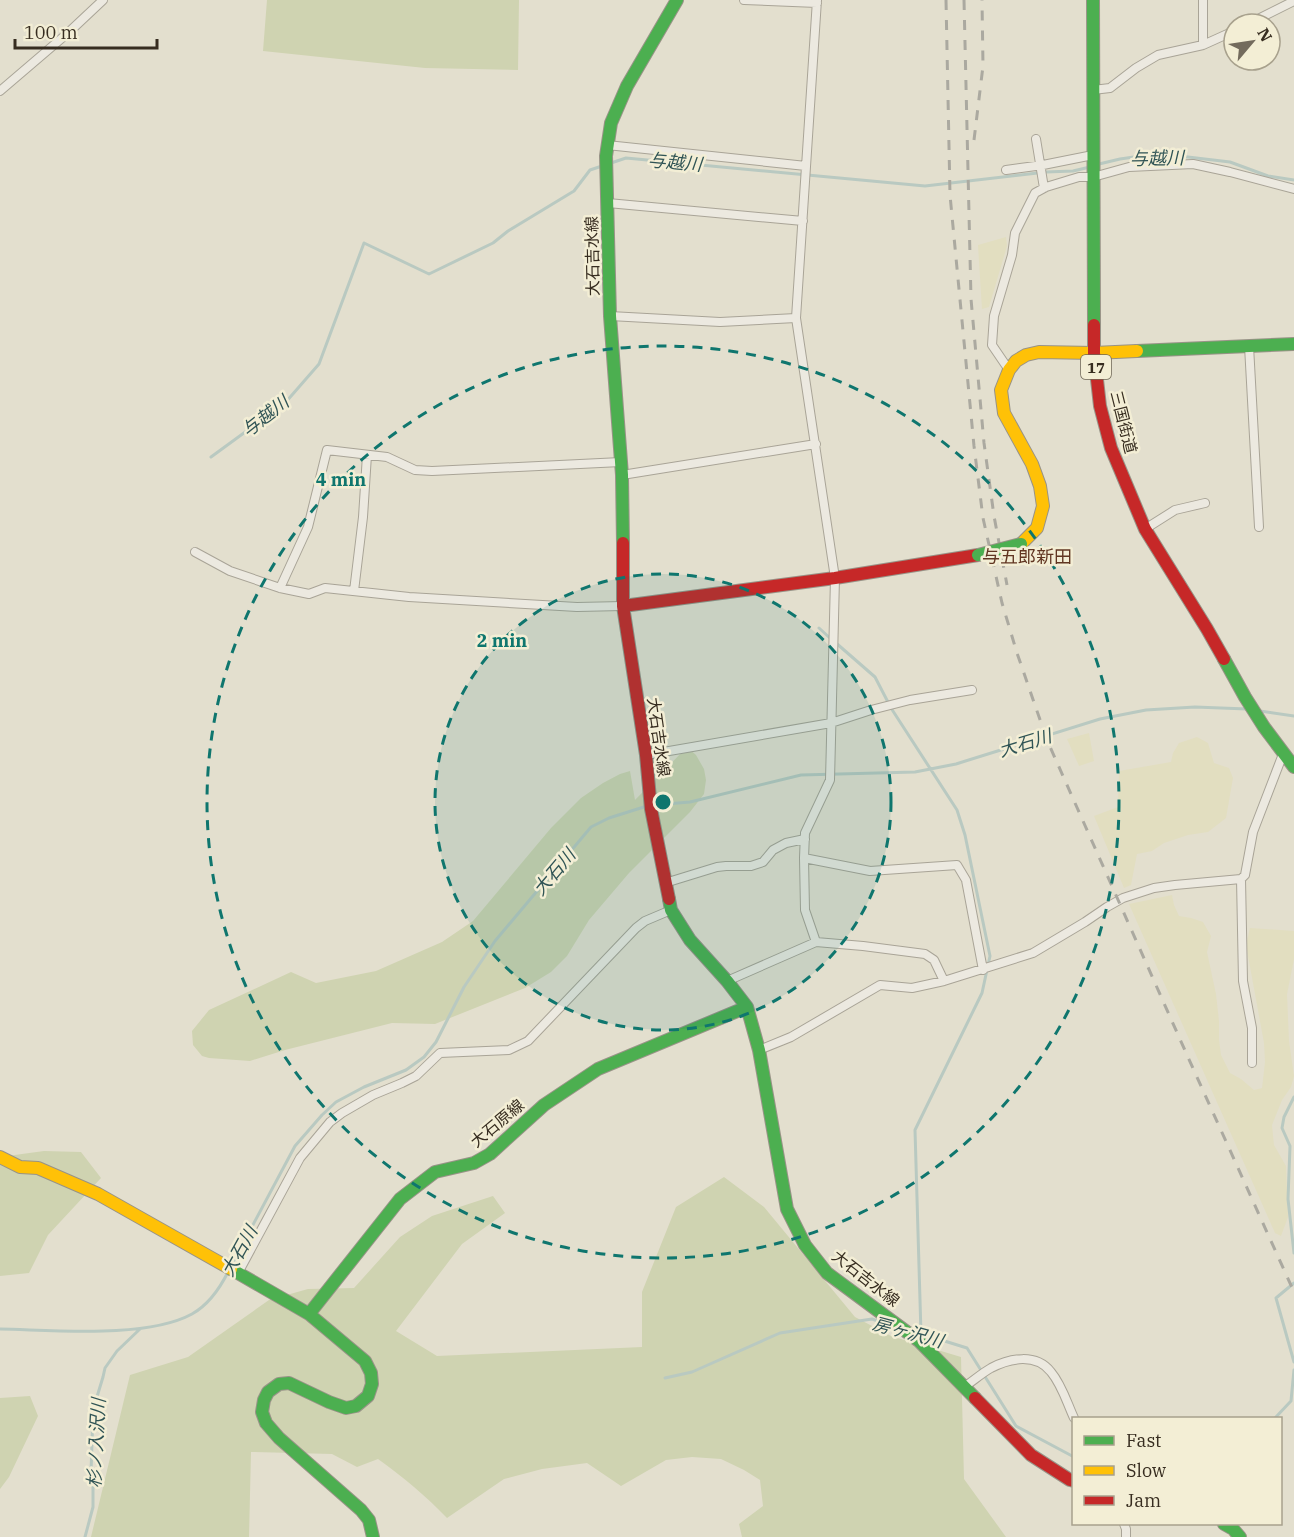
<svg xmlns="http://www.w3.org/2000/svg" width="1294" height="1537" font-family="'IBM Plex Serif','Noto Sans JP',serif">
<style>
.farmland{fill:#e2dec0}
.green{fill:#cfd3b1}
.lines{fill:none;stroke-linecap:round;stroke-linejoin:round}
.stream{stroke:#b9c9c1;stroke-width:3}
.street-casing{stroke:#a9a497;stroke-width:10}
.fast-casing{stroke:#989387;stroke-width:14}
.slow-casing{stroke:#989387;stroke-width:14}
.jam-casing{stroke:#989387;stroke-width:14}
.street{stroke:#ece9e0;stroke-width:8}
.fast{stroke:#4caf50;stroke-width:12}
.slow{stroke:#ffc107;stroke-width:12}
.jam{stroke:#c62828;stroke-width:12}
.rail{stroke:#aba9a0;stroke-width:3;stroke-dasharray:10 10;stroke-linecap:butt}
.fast-bridge-casing{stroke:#989387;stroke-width:14;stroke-linecap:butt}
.fast-bridge{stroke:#4caf50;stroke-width:12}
.ring{fill:none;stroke:#0f766e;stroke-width:3;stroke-dasharray:10 8}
.labels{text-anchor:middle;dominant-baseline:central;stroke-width:5;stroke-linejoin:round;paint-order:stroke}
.shield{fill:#f3eed5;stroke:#6f6756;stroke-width:1.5}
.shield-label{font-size:15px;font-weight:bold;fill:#372d20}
.street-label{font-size:16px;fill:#372d20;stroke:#f3eed5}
.water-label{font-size:18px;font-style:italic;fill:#305455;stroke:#f3eed5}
.neighbourhood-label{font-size:18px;fill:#613622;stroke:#f3eed5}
.centre{fill:#0f766e;stroke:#f3eed5;stroke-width:3}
.ring-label{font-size:18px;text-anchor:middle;font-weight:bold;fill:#0f766e;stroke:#f3eed5;stroke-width:5;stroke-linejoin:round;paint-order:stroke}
</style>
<rect width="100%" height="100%" fill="#e3dfce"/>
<path class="farmland" d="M1006,237L1007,246L989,307L982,309L978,245Z
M1089,733L1094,761L1079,766L1067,739Z
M1197,737L1208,743L1214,763L1229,768L1233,778L1226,818L1208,832L1188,835L1164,843L1152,851L1137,854L1131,885L1124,888L1094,816L1118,807L1119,771L1171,762L1173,753L1179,743Z
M1172,895L1174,905L1179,916L1191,918L1203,922L1211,936L1207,952L1216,994L1219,1021V1040L1221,1055L1230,1073L1241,1079L1254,1090L1262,1088L1265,1062L1264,1043L1246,945L1250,928L1294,931V959L1287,994L1289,1041L1294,1076L1291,1087L1282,1100L1272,1125L1274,1145L1286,1166L1288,1217L1281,1236L1275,1233L1129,904Z"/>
<path class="green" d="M267,0H519L518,70L425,68L263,51Z
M687,747L696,755L704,769L706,780L704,794L690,812L629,873L589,920L567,956L551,972L525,988L435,1024L392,1023L285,1050L250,1061L209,1058L202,1056L193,1045L192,1031L209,1010L291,972L316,983L376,971L442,942L473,921L551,828L581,798L603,783L620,774L630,771L635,800Z
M44,1151L81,1152L101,1178L48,1235L29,1273L0,1276V1157Z
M724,1177L764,1207L855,1317L891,1336L961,1357L964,1479L1006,1537H742L739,1524L763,1506L760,1480L744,1470L721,1459L692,1457L666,1460L621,1486L587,1463L542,1469L504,1479L447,1518C426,1496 403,1477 378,1459L357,1467L332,1454L251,1452L249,1537H91L130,1375L188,1357L269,1300L308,1289L354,1288L400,1237L432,1216L493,1196L505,1213L462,1244L396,1331L437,1356L642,1347V1292L676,1207Z
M30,1396L38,1416L9,1477L0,1489V1398Z"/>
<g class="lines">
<path class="stream" d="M611,163L626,158L925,186L1046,172L1073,171L1090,167
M1099,164L1120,159L1148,155H1171L1230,162L1268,176L1294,180
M211,457L285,403L319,364L364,243L429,274L493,243L508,231L574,191L590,170L602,166
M819,628L831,639
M836,643L875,677L891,708L957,810L965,835L990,956L982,993L915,1130L921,1334
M1260,711L1294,716
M654,805L690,802L801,775L915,772L956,764L1100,719L1146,710L1195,707L1247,709
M1294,1097L1284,1117L1282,1128L1290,1146L1288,1199L1294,1253
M231,1266L295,1146L322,1115L336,1102L364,1087L406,1070L424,1057L436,1042L464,987L495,941L591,827L609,818L647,806
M1294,1283L1276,1298L1294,1362
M0,1329C53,1330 146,1339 192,1314C208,1305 220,1288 228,1272
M922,1334L967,1348L1016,1426L1074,1457
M665,1378L692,1372L780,1333L872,1319L890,1325
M1275,1418L1291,1401L1294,1370
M85,1537L93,1507V1487L91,1472L93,1414L96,1400L103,1377L105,1368L117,1351L140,1329"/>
<defs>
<path id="street" d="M744,0L817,3
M1248,24L1294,1
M1203,45V0
M1093,90L1110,88L1136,68L1158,55L1203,45L1234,31
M0,91L69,32L103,0
M1036,139L1044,188
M607,145L806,166
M1006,170L1043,165L1093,155
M608,203L803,221
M610,316L720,322L796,318
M1249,346L1259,527
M1009,370L992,345L994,316L1012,255L1015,233L1035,193L1046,187L1079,177H1093L1129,167L1193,164L1230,172L1294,189
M622,475L816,444
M1145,529L1175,510L1205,503
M195,552L230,571L280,588L309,594L325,588L409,597L577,607L623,606
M280,588L308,527L327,450L387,457L415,470L432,471L621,462
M354,591L363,517L367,455
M646,755L831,723L871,710L910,700L972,690
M804,858L870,871L957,865L966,880L983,970
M1241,879L1243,981L1252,1028V1063
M665,883L717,867L726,866H751L763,862L773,850L786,843L805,839
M816,942L805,910L804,858L805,833L830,780L835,578L796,318L817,0
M727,981L816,942L863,946L925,954L934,960L944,981
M759,1050L791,1037L880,985L912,988L944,981L1033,953L1085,922L1107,907L1123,898L1154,888L1175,885L1241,879L1245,875L1253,832L1283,754
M238,1273L300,1158L330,1122L342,1113L373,1095L402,1083L416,1076L440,1053L509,1050L528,1041L636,928L645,921L671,910
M964,1387C973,1381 982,1373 991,1368C1010,1358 1036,1353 1051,1372C1062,1385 1067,1403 1074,1418
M1124,1524L1126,1529V1537"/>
<path id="fast" d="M1093,0L1094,325
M1137,351L1294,344
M623,543L622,475L610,316L606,156L611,123L627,86L677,0
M1224,659L1245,697L1264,727L1294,767
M669,899L671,910L690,940L727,981L747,1007L759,1050L787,1209L805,1245L827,1273L919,1341L975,1398
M231,1269L309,1314L365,1361L371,1373L372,1384L368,1396L356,1406L346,1408L329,1402L289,1383L279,1384L268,1392L264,1400L262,1412L266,1423L279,1438L361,1510L369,1520L373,1537
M309,1314L400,1199L435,1172L474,1163L490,1154L544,1105L598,1069L747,1007
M1224,1524L1233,1529L1240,1537"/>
<path id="slow" d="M1021,544L1037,528L1043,506L1040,486L1032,464L1004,413L1001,390L1009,370L1016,361L1026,355L1039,352L1094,353L1137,351
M0,1157L20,1167L38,1168L98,1194L231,1269"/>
<path id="jam" d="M1094,325V353L1100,406L1111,448L1145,529L1207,629L1224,659
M623,543V606L646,755L651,809L669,899
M623,606L835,578L978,555
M975,1398L1031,1455L1070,1480L1074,1481"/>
</defs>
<use href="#street" class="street-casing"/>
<use href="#fast" class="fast-casing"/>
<use href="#slow" class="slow-casing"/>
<use href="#jam" class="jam-casing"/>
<use href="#street" class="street"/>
<use href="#fast" class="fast"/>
<use href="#slow" class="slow"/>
<use href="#jam" class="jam"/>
<path class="rail" d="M946,0L950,195L974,446L983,518L1002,603L1017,653L1047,740L1187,1055L1294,1292
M964,0L971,299L984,443L994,516L1007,585
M974,140L983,66L982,0"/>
<defs>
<path id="fast-bridge" d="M978,555L1021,544"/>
</defs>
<use href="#fast-bridge" class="fast-bridge-casing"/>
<use href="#fast-bridge" class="fast-bridge"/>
</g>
<circle cx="663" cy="802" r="228" fill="#0f766e" fill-opacity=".12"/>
<g class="ring">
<circle cx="663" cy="802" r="228"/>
<circle cx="663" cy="802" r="456"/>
</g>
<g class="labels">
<rect class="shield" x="1081" y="355" width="30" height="24" rx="4.5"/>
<g class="shield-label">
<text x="1096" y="367">17</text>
</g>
<g class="street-label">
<text transform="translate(592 256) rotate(-91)">大石吉水線</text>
<text transform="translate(1124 422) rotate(76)">三国街道</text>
<text transform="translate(659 737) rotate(82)">大石吉水線</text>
<text transform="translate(497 1123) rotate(-40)">大石原線</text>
<text transform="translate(866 1278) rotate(38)">大石吉水線</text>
</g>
<g class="water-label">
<text transform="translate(1157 158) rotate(-1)">与越川</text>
<text transform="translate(675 162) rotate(5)">与越川</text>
<text transform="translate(265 416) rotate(-38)">与越川</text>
<text transform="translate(1025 743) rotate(-17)">大石川</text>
<text transform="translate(554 872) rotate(-50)">大石川</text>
<text transform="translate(239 1251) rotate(-61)">大石川</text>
<text transform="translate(908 1332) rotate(15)">房ヶ沢川</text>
<text transform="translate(96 1443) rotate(-87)">杉ノ入沢川</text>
</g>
<g class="neighbourhood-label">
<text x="1027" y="556">与五郎新田</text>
</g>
</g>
<circle cx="663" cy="802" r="9" class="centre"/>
<g class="ring-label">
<text x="341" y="486">4 min</text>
<text x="502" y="647">2 min</text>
</g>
<rect x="1072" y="1417" width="210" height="108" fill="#f3eed5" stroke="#a8a18d" stroke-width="1.5"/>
<rect x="1084" y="1436" width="30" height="9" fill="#4caf50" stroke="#a8a18d" stroke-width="1.5"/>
<text x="1126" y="1447" font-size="18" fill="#372d20">Fast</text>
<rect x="1084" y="1466" width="30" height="9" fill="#ffc107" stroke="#a8a18d" stroke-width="1.5"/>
<text x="1126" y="1477" font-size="18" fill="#372d20">Slow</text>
<rect x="1084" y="1496" width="30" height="9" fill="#c62828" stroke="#a8a18d" stroke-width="1.5"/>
<text x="1126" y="1507" font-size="18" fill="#372d20">Jam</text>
<g transform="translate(1252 42) rotate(61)"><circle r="28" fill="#f3eed5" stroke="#a8a18d" stroke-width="1.5"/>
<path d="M0-4.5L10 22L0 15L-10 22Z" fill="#736b5d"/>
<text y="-9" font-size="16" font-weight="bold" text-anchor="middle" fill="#372d20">N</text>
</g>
<path d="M15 39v9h142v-9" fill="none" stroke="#372d20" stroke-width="3"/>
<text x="24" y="39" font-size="18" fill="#372d20" stroke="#f3eed5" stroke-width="4.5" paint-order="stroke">100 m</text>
</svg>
